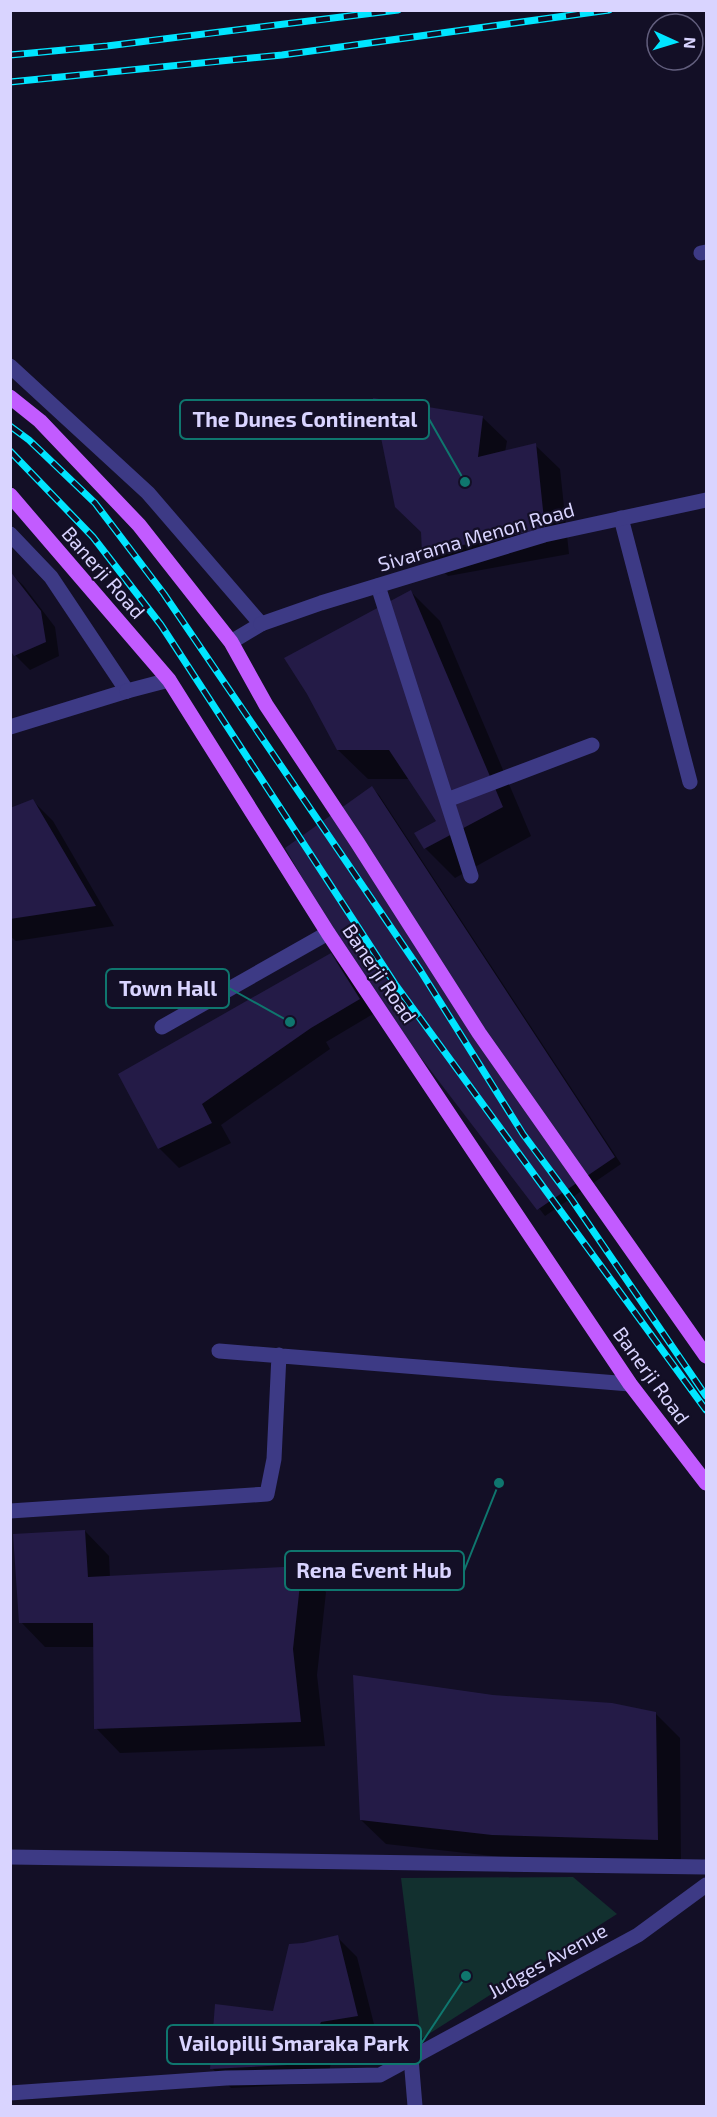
<svg xmlns="http://www.w3.org/2000/svg" width="717" height="2117" font-family="'Exo 2',sans-serif">
<style>
.green{fill:#12302f}
.shadow{fill:#0007}
.building{fill:#241b47}
.lines{fill:none;stroke-linecap:round;stroke-linejoin:round}
.service{stroke:#3d3a85;stroke-width:15}
.minor{stroke:#3d3a85;stroke-width:15}
.tertiary{stroke:#3d3a85;stroke-width:15}
.primary{stroke:#c25bff;stroke-width:15}
.rail-casing{stroke:#00e5ff;stroke-width:7}
.rail{stroke:#130f26;stroke-width:4.5;stroke-dasharray:14;stroke-linecap:butt}
.labels{text-anchor:middle;dominant-baseline:central;stroke-width:4.5;stroke-linejoin:round;paint-order:stroke}
.street-label{font-size:20px;fill:#d9d4ff;stroke:#130f26}
.leader{fill:none;stroke:#0f766e;stroke-width:2}
.callout-dot{fill:#0f766e;stroke:#130f26;stroke-width:2}
.callout{fill:#130f26;stroke:#0f766e;stroke-width:2}
.callout-label{font-size:21px;text-anchor:middle;font-weight:bold;fill:#d9d4ff}
</style>
<rect width="100%" height="100%" fill="#130f26"/>
<path class="green" d="M573,1877L617,1914L421,2039L401,1878Z"/>
<path class="shadow" d="M482,417L507,441L505,452L535,445L560,469L569,554L448,576L424,552Z
M10,573L23,585L55,627L59,656L30,670L16,656L10,647Z
M411,592L440,621L531,836L455,878L425,848L438,821L410,779H368L338,750Z
M372,788L379,795L621,1164L545,1216L372,990Z
M33,801L53,821L114,926L16,941L10,936V810Z
M330,955L345,969L373,1014L326,1042L330,1049L221,1125L231,1143L179,1168L159,1148Z
M85,1531L109,1556L110,1578L301,1568L326,1592L317,1675L325,1746L120,1753L96,1728L95,1647H45L21,1622Z
M493,1697L656,1714L680,1738L681,1864L518,1859L386,1844L361,1820Z
M337,1937L357,1957L377,2036L341,2042L331,2062L327,2083L231,2088L212,2068L274,2012L304,1944Z"/>
<path class="building" d="M373,398L483,416L478,457L536,443L545,529L422,553L421,532L395,507Z
M10,571L41,611L46,642L14,656L10,650Z
M411,590L503,807L424,849L414,833L436,821L389,750H337L307,694L284,658Z
M372,786L615,1157L537,1210L370,991L341,945L285,848Z
M33,799L96,906L10,919V808Z
M331,953L360,999L311,1028L202,1104L212,1123L158,1149L118,1074Z
M85,1530L88,1577L302,1566L293,1649L301,1722L94,1729L93,1623H19L13,1534Z
M353,1675L493,1695L612,1703L656,1712L658,1840L492,1835L360,1820Z
M338,1935L358,2016L321,2022L312,2042L307,2064L210,2069L215,2004L273,2011L289,1944L303,1943Z"/>
<g class="lines">
<path class="service" d="M10,534L51,577L127,691
M378,586L471,876
M447,800L592,745"/>
<path class="minor" d="M701,253L706,252
M10,366L148,493L261,624L231,642
M621,518L690,782
M10,727L127,691
M162,1027L328,933
M219,1351L630,1384
M10,1511L267,1494L274,1459L279,1355
M10,1857L706,1867
M411,2058L415,2106"/>
<path class="tertiary" d="M261,624L321,603L544,535L706,500
M127,691L169,680
M10,2093L226,2078L380,2075L638,1935L706,1885"/>
<path class="primary" d="M10,397L40,421L139,525L231,642L266,705L357,842L479,1033L706,1356
M10,495L169,680L328,933L491,1177L630,1384L706,1483"/>
<defs>
<path id="rail" d="M10,55L107,46L398,10
M10,82L282,55L609,10
M10,426L29,440L95,503L164,594L420,970L523,1134L572,1200L706,1396
M10,451L93,537L161,625L395,984L706,1410"/>
</defs>
<use href="#rail" class="rail-casing"/>
<use href="#rail" class="rail"/>
</g>
<g class="labels">
<g class="street-label">
<text transform="translate(476 536) rotate(-16)">Sivarama Menon Road</text>
<text transform="translate(104 572) rotate(49)">Banerji Road</text>
<text transform="translate(380 973) rotate(56)">Banerji Road</text>
<text transform="translate(652 1375) rotate(54)">Banerji Road</text>
<text transform="translate(547 1960) rotate(-29)">Judges Avenue</text>
</g>
</g>
<path class="leader" d="M465 482L429 419M290 1022L229 988M499 1483L464 1571M466 1976L421 2044"/>
<g class="callout-dot">
<circle cx="465" cy="482" r="6"/>
<circle cx="290" cy="1022" r="6"/>
<circle cx="499" cy="1483" r="6"/>
<circle cx="466" cy="1976" r="6"/>
</g>
<g class="callout">
<rect x="180" y="400" width="249" height="39" rx="6"/>
<rect x="106" y="969" width="123" height="39" rx="6"/>
<rect x="285" y="1551" width="179" height="39" rx="6"/>
<rect x="167" y="2025" width="254" height="39" rx="6"/>
</g>
<g class="callout-label">
<text x="305" y="427">The Dunes Continental</text>
<text x="168" y="996">Town Hall</text>
<text x="374" y="1578">Rena Event Hub</text>
<text x="294" y="2051">Vailopilli Smaraka Park</text>
</g>
<rect width="717" height="2117" fill="none" stroke="#d9d4ff" stroke-width="24"/>
<g transform="translate(675 42) rotate(94)"><circle r="28" fill="#130f26" stroke="#625e7d" stroke-width="1.5"/>
<path d="M0-4.5L10 22L0 15L-10 22Z" fill="#00e5ff"/>
<text y="-9" font-size="16" font-weight="bold" text-anchor="middle" fill="#d9d4ff">N</text>
</g>
</svg>
